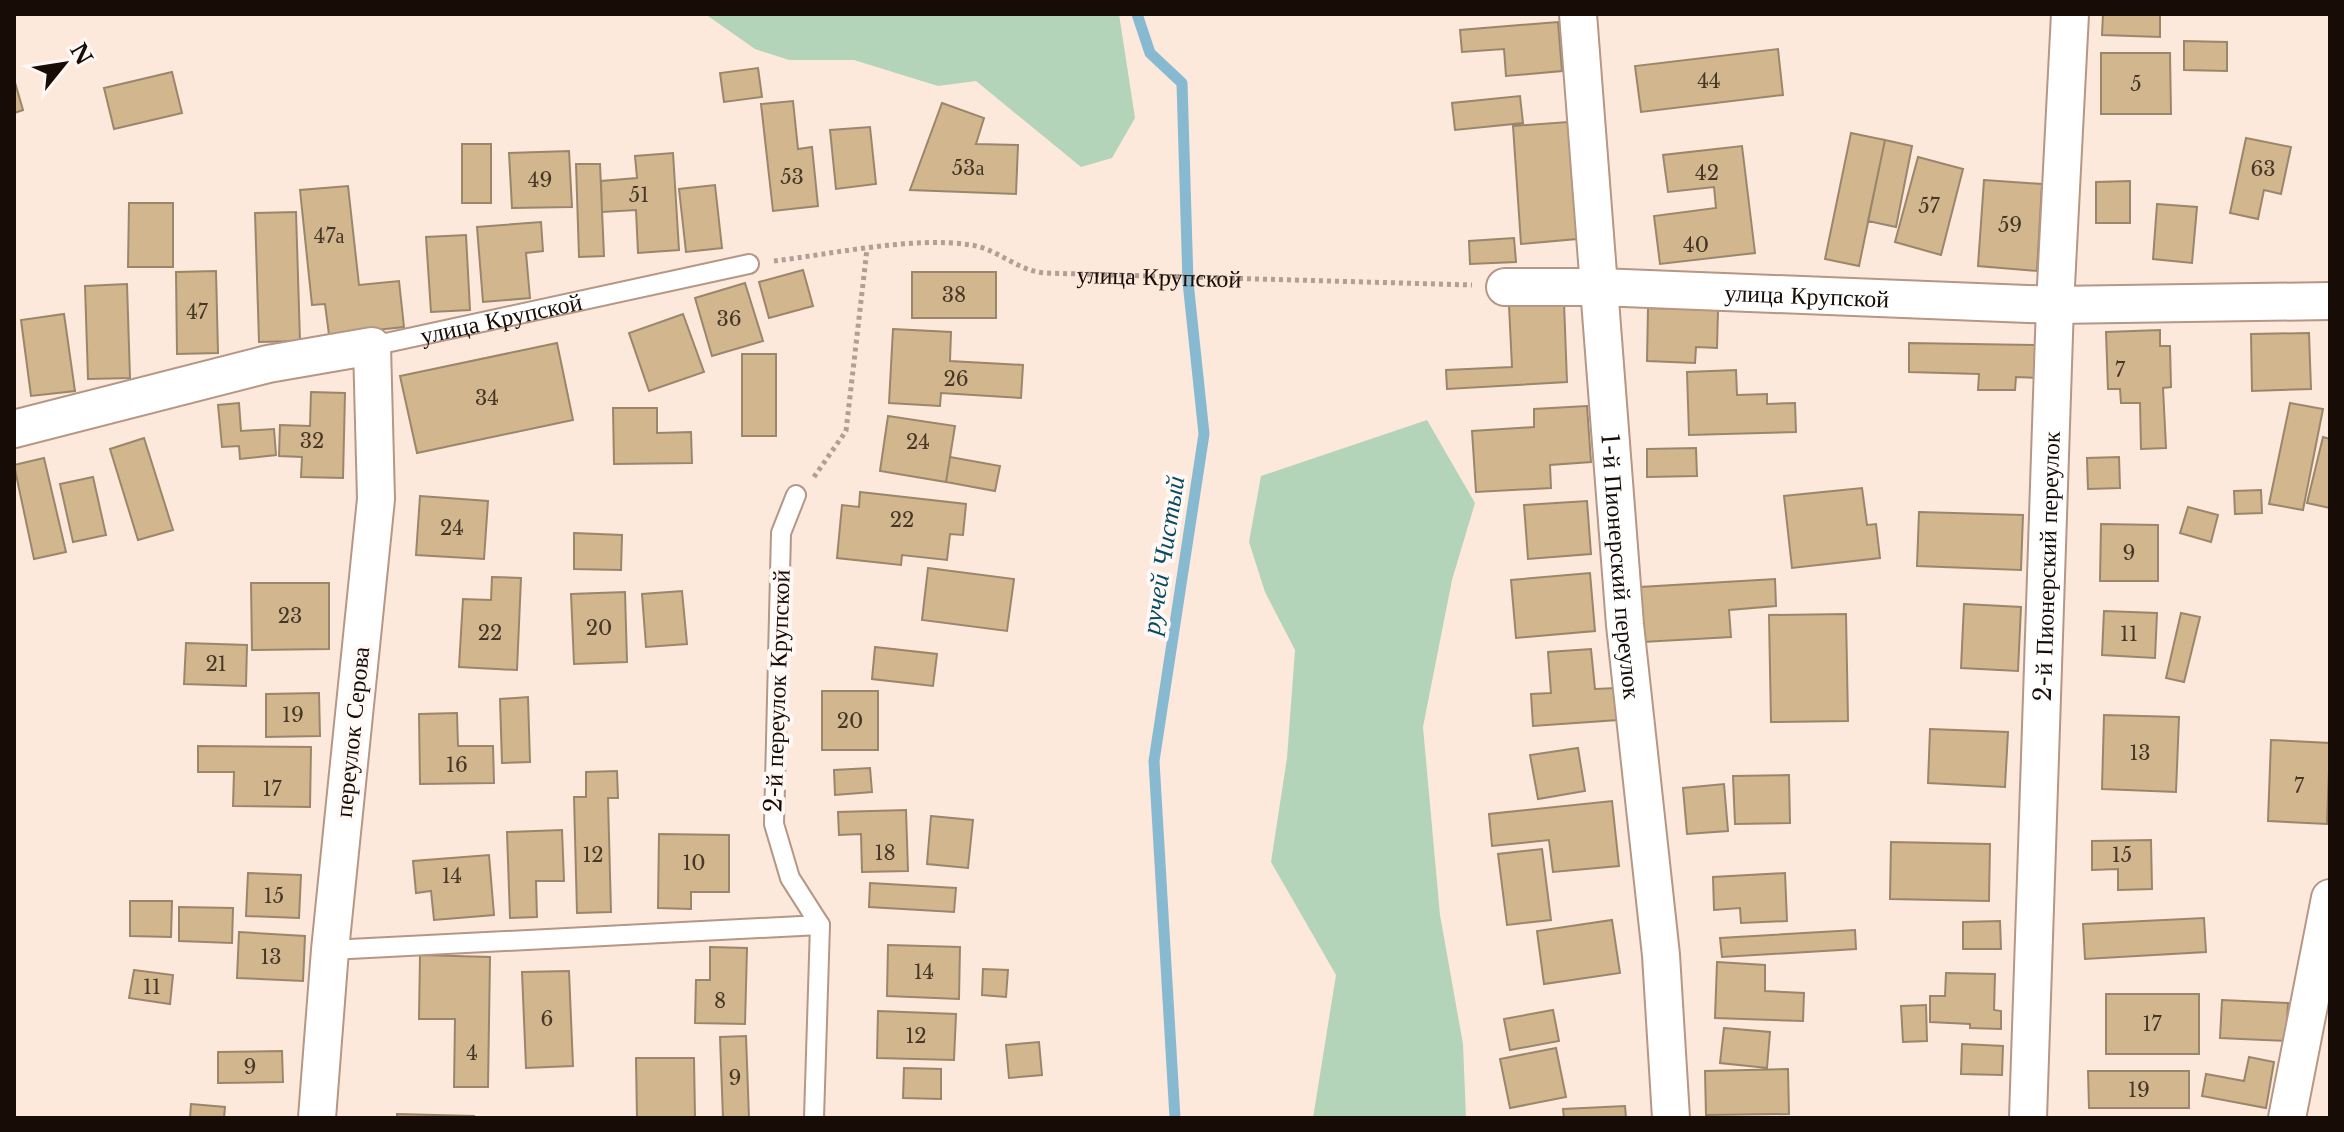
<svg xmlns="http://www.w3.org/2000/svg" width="2344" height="1132" font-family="'Libre Baskerville',serif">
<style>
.green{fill:#b4d4ba}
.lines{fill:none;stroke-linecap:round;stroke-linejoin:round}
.stream{stroke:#87b9d1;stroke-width:11}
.building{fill:#d2b68e;stroke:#9a866a;stroke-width:2}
.service-casing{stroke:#b69684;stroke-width:22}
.minor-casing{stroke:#b69684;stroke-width:40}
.path{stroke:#b19f95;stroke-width:5;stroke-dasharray:4 4;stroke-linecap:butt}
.service{stroke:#fff;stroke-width:18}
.minor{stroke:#fff;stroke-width:36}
.labels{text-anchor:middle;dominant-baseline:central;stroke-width:8;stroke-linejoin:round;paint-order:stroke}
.number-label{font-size:20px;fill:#463628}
.street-label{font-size:24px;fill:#170c06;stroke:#fff8f4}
.water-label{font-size:26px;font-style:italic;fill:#064b63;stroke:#fff8f4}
</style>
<rect width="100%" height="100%" fill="#fde8dc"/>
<path class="green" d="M705,14H1119L1135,118L1112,158L1081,167L976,81L938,86L854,60H789L755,49Z
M1427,420L1475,503L1452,580L1423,727L1440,915L1463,1044L1466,1118H1313L1336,975L1271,862L1287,758L1295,650L1265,592L1249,542L1261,476Z"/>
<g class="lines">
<path class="stream" d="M1137,14L1150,53L1182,83L1188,282L1204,434L1154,761L1175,1118"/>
</g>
<path class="building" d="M2103,14H2160V37L2102,35Z
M1558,22L1562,71L1506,76L1504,49L1462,52L1460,30Z
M2184,41L2227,42V71L2184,70Z
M1778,49L1783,95L1641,112L1635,66Z
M2101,53H2170L2171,114H2101Z
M758,68L762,97L724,102L720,73Z
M172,72L182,113L114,129L104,88Z
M14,79L23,110L14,113Z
M1520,96L1523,123L1455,130L1452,103Z
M793,101L798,149L812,147L818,206L773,211L761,104Z
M942,103L984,118L976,144L1018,145L1016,194L910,190Z
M1568,122L1577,239L1521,244L1513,126Z
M870,127L876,184L836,189L830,130Z
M1851,133L1885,140L1859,266L1825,259Z
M2246,138L2291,147L2281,194L2264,190L2258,219L2230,213Z
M1885,140L1912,146L1896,227L1868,221Z
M462,144H491V203H462Z
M1742,146L1755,253L1660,264L1654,216L1716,208L1714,187L1668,192L1663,155Z
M569,151L572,207L512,208L509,153Z
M673,153L679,250L638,253L636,210L602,212L601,181L637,178L635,156Z
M1918,157L1963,169L1941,255L1895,242Z
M576,164H600L604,256L579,257Z
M1984,180L2042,184L2037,271L1978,266Z
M2130,181V223H2096V182Z
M715,185L722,248L686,252L679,189Z
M348,186L359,285L399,281L404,327L329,335L325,304L312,305L300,190Z
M129,203H173V267H128Z
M2157,204L2197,207L2192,263L2153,259Z
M296,212L300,341L259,342L255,213Z
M541,222L543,251L526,253L530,298L483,302L477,227Z
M466,235L470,310L431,312L426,237Z
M1514,238L1516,262L1470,264L1469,241Z
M803,270L813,306L769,318L759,282Z
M216,271L218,353L177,354L176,272Z
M912,272H996V318H912Z
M745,283L763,341L712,356L695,298Z
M127,284L130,378L88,379L85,286Z
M1564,303L1567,382L1447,389L1446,370L1512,367L1509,306Z
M1648,308L1718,310L1717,348L1696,347L1695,363L1647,361Z
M64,314L75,391L31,396L21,320Z
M683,314L704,372L649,391L629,333Z
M893,329L951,332L950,361L1023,365L1021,398L941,393L940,406L889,403Z
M2160,330V346H2170L2171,387L2163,388L2166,448L2141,449L2140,403H2121L2120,389H2108L2106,332Z
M2309,333L2311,389L2252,391L2251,334Z
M557,343L573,420L417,453L400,376Z
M1909,343L2038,345L2037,378L2016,377L2015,390H1978L1979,374L1909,372Z
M742,354H776V436H742Z
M1736,370L1737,395L1767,394V404L1795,403L1796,432L1689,435L1687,372Z
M311,392L345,393L343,478L301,477L302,457L279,456L280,425L310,426Z
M239,403L241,431L274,429L276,455L240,459L239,446L222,447L218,405Z
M2290,403L2323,409L2303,510L2269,504Z
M1587,406L1591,462L1550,465L1551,488L1476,492L1472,431L1534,427V409Z
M613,408H657V433L691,432L692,463L614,464Z
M888,416L955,426L946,482L880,471Z
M2323,437L2330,439V508L2307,503Z
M144,438L173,530L138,540L110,449Z
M1696,448L1697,476L1647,477V449Z
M950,457L1000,466L995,491L946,482Z
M2119,457L2120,488L2088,489L2087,458Z
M44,458L66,552L34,559L14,465Z
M93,477L106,535L73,542L60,484Z
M1862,488L1867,525L1876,524L1880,558L1792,568L1784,496Z
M2261,490L2262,513L2235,514L2234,491Z
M860,492L966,504L963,535L950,534L947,560L902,555L901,565L837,558L842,505L859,507Z
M420,496L488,501L484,559L416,555Z
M1587,501L1591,554L1528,559L1524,505Z
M2188,507L2218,515L2211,542L2180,533Z
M1919,512L2023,515L2021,570L1917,566Z
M2101,524L2158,525V581H2100Z
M574,533L622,535L621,570L574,569Z
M928,568L1014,579L1007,631L922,620Z
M1590,573L1595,631L1516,638L1511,580Z
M492,577L521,578L517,670L459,667L463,599L491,600Z
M1775,579L1776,606L1729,610L1731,637L1643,642L1640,587Z
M251,583H329V649L252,650Z
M682,591L687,644L646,647L642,594Z
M625,592L627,662L574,664L571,594Z
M1964,604L2021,607L2018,671L1961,668Z
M2104,611L2157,613L2155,658L2102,655Z
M2181,613L2200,617L2184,682L2166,678Z
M1846,614L1848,721L1771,722L1769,615Z
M186,643L247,645L246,686L184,684Z
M875,647L937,654L933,686L872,679Z
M1591,649L1595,689L1616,688L1618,720L1533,726L1531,694L1551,693L1548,652Z
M822,691H878V750H822Z
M319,693L320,736L266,737V694Z
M528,697L530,762L502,763L500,699Z
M457,713L458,746H493L494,783L420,784L419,714Z
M2104,715L2179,717L2176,792L2102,789Z
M1930,729L2008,732L2005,787L1928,783Z
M2271,740L2330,743L2327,824L2268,821Z
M198,746L311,747L310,807L233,806L234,772H198Z
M1578,748L1585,791L1538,799L1530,755Z
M870,768L872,792L835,795L834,770Z
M617,771L618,798H608L611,912L577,913L574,797H586V772Z
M1789,775L1790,823L1735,824L1733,776Z
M1724,784L1728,831L1687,834L1683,788Z
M1612,801L1619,866L1553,872L1549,840L1492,846L1489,814Z
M906,810L908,871L862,872L861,834L839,835L838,812Z
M931,816L973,820L968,868L927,864Z
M562,830L564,881H536L537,917L510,918L507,832Z
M659,834L729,835V892H691V909L658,908Z
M2151,840L2152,889L2118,890V869L2092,870V841Z
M1891,842L1990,844L1989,901L1890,899Z
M1542,849L1551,920L1507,925L1498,854Z
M489,855L494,915L434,920L431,891L416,893L413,861Z
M248,873L301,875L299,918L246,916Z
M1785,873L1787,921L1741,923L1740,908L1714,910L1713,877Z
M870,883L956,888L954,912L869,907Z
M130,901H172L171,937L130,936Z
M179,907L233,908L232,943L179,941Z
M2204,918L2206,952L2085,959L2083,924Z
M1612,920L1620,973L1544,984L1537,931Z
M2000,921L2001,949H1963V922Z
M1855,930L1856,949L1722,957L1720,938Z
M239,932L305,936L303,981L237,978Z
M888,945L960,947L959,999L887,996Z
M710,947L747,948L745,1024L695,1023L696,980H710Z
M420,955L490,957L488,1087H454L455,1019H419Z
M1717,962L1765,965V991L1804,993L1803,1021L1715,1018Z
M983,969L1008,970L1006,997L982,995Z
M134,970L173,975L170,1004L129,998Z
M569,971L573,1066L526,1068L522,972Z
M1946,973L1995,974L1994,1010L2001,1011V1029L1970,1028V1024L1930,1022V996H1945Z
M2106,994H2199V1054H2106Z
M2222,1000L2288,1003L2286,1041L2220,1038Z
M1926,1005L1927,1041L1903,1042L1901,1006Z
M1553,1010L1559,1041L1510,1050L1504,1019Z
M878,1011L956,1014L954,1060L877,1058Z
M1724,1028L1770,1032L1767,1068L1720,1063Z
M746,1036L749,1118H723L720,1037Z
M1039,1042L1042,1075L1009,1078L1006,1045Z
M1962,1044L2003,1046L2002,1075L1961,1074Z
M1556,1048L1566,1097L1510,1108L1500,1059Z
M282,1051L283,1082L218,1083V1052Z
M2249,1057L2274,1062L2266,1108L2202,1096L2206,1074L2244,1081Z
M636,1058H694L695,1118H637Z
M904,1068L941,1069V1099L903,1098Z
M1788,1069L1789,1114L1706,1115L1705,1071Z
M2088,1071H2189V1108H2089Z
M191,1104L225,1107L224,1118H190Z
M1625,1106L1626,1118H1564L1563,1109Z
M397,1114L474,1116V1118H397Z"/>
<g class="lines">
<defs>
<g id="service">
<path id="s2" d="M372,346L749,264"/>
<path d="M796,495L781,533L774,824L790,878L820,925L814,1118"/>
<path d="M330,950L820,925"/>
</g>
<g id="minor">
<path id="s3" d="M1578,14L1625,625L1661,955L1671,1118"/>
<path id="s4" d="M1505,287H1599L2055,305L2330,301"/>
<path d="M14,429L268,364L372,346L376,499L330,950L317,1118"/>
<path id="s5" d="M2028,1118L2055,305L2070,14"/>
<path d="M2287,1118L2330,898"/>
</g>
</defs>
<use href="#service" class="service-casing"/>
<use href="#minor" class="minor-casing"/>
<g class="path">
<path id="s1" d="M774,261C832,254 914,236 971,245C998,249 1016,270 1044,273L1472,285"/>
<path d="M814,477L846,431L867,249"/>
</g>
<use href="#service" class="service"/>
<use href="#minor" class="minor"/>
</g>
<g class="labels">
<g class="number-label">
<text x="1709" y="81">44</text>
<text x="2136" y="84">5</text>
<text x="968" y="168">53а</text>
<text x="2263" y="169">63</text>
<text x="1707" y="173">42</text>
<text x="792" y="177">53</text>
<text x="540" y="180">49</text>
<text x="639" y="195">51</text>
<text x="1929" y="206">57</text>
<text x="2010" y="225">59</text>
<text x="329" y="236">47а</text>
<text x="1696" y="245">40</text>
<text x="954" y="295">38</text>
<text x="197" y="312">47</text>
<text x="729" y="319">36</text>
<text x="2120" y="370">7</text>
<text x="956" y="379">26</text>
<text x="487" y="398">34</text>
<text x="312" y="441">32</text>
<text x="918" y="442">24</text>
<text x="902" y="520">22</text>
<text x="452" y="528">24</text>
<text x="2129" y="553">9</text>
<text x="290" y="616">23</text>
<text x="599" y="628">20</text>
<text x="490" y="633">22</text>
<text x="2129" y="634">11</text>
<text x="216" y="664">21</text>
<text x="293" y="715">19</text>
<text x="850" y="721">20</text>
<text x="2140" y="753">13</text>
<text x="457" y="765">16</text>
<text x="2299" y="786">7</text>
<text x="272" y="789">17</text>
<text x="885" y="853">18</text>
<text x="593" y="855">12</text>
<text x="2122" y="855">15</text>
<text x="694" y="863">10</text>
<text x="452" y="876">14</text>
<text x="274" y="896">15</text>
<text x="271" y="957">13</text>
<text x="924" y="972">14</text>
<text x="152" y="987">11</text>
<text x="720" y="1001">8</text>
<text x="547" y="1019">6</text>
<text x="2152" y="1024">17</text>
<text x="916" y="1036">12</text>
<text x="472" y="1053">4</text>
<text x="250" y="1067">9</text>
<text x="735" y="1078">9</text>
<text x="2139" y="1090">19</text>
</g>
<g class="street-label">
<text stroke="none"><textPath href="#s1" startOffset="392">улица Крупской</textPath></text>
<text stroke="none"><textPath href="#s4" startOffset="302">улица Крупской</textPath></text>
<text stroke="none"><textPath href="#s2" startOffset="132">улица Крупской</textPath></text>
<text stroke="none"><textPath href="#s3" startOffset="554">1-й Пионерский переулок</textPath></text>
<text stroke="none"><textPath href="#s5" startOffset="552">2-й Пионерский переулок</textPath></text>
<text transform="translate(777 691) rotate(-88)">2-й переулок Крупской</text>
<text transform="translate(352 732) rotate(-84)">переулок Серова</text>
</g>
<g class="water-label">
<text transform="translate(1163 555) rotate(-81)">ручей Чистый</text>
</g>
</g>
<rect width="2344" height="1132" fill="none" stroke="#170c06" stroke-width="32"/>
<g transform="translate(64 64) rotate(60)" stroke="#fff8f4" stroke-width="6" paint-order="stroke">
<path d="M0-6L14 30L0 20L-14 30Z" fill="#170c06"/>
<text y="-12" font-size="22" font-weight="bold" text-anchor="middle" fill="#170c06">N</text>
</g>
</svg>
